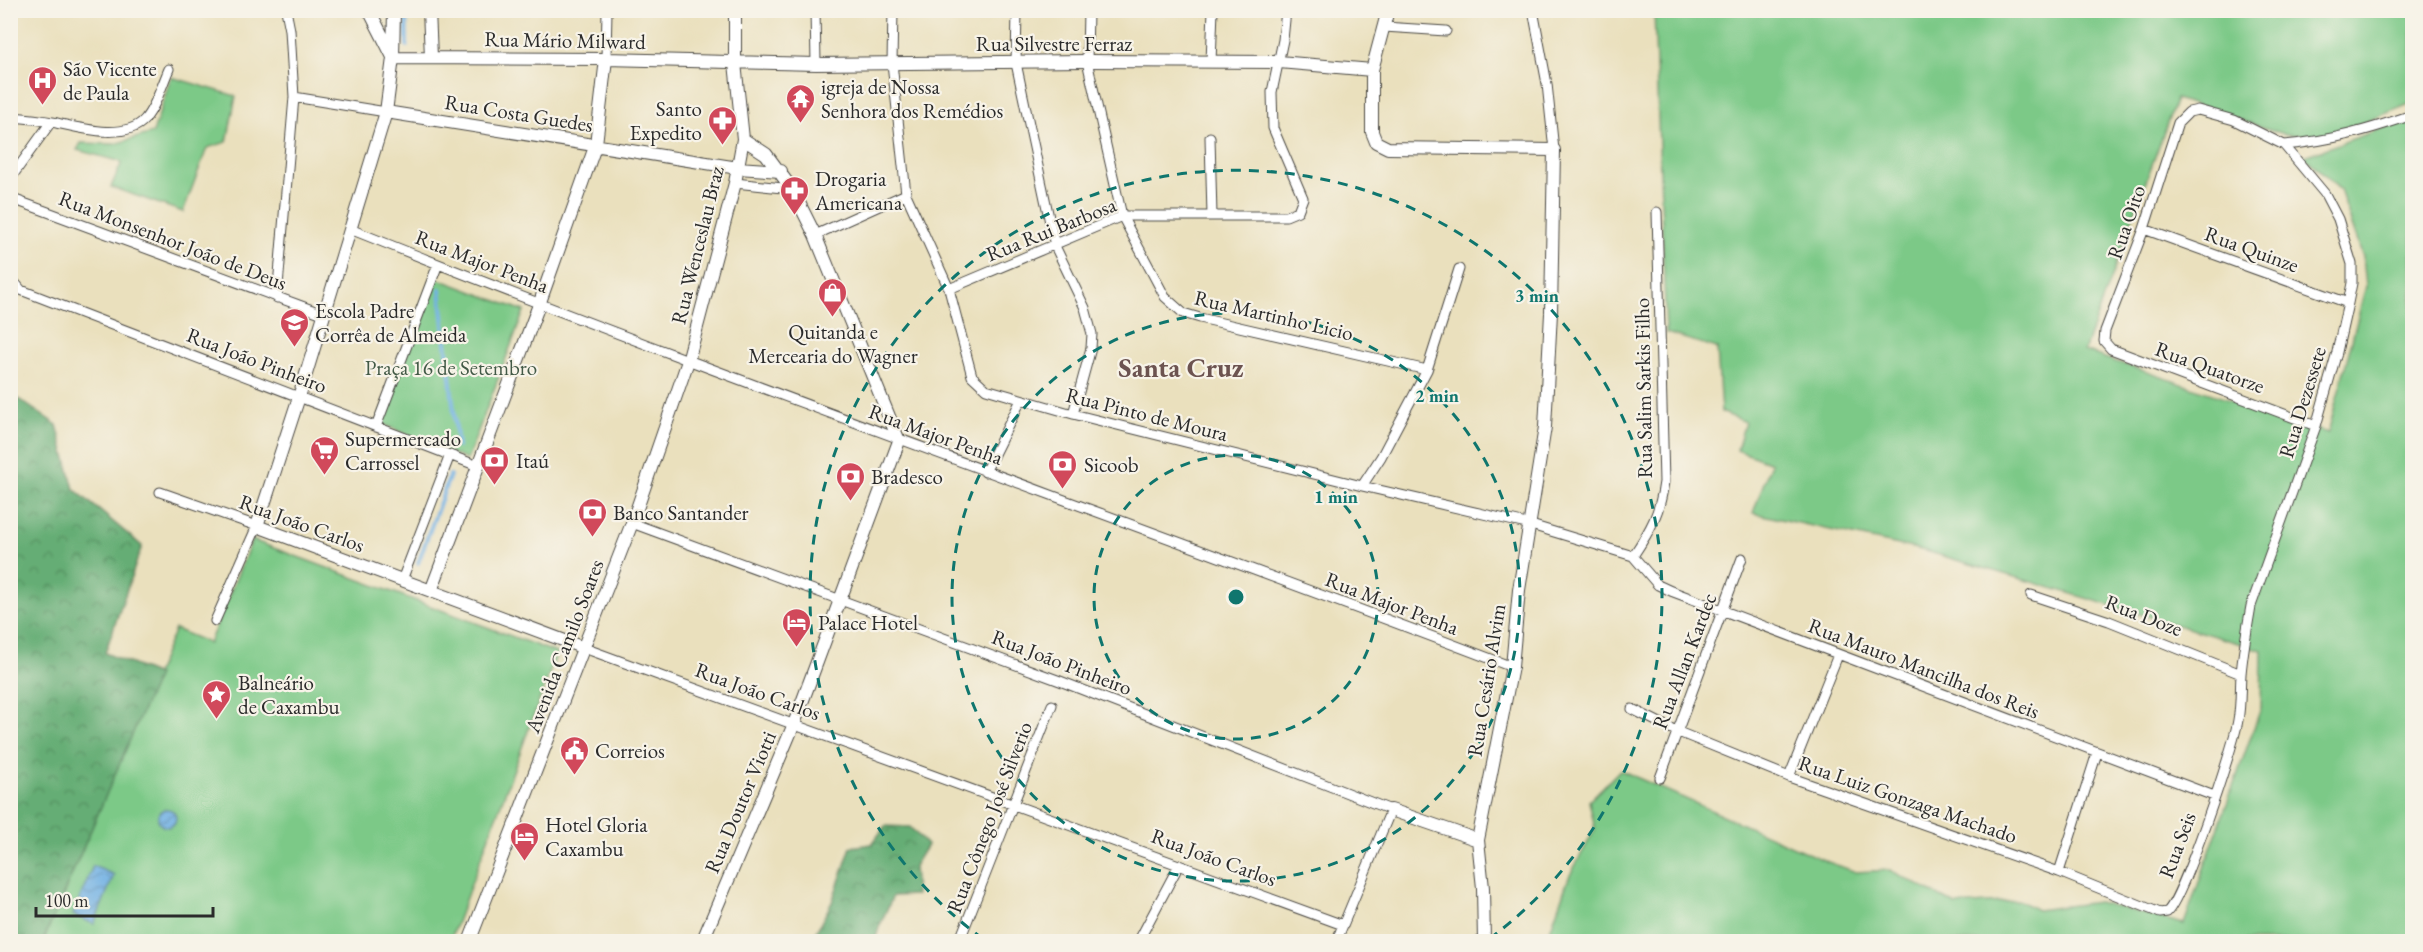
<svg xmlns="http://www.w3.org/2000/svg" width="2423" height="952" font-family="'EB Garamond',serif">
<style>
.green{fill:#7cc987;stroke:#547a59;stroke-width:1.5}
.forest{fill:url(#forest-crowns);stroke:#486c50;stroke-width:1.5}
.water{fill:url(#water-waves);stroke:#4e6e88;stroke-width:1.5}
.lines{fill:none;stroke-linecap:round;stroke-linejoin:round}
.stream{stroke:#71b1e4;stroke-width:4}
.minor-casing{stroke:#484641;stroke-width:11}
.tertiary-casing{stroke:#484641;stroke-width:14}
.minor{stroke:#fff;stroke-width:9}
.tertiary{stroke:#fff;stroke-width:12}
.ring{fill:none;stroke:#0f766e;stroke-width:3;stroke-dasharray:10 8}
.labels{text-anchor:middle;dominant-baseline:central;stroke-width:4.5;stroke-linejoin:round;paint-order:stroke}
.street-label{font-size:21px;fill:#2b2b2b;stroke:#f7f3e8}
.poi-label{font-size:21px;fill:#2b2b2b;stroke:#f7f3e8;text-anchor:start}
.park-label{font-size:21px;fill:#435a47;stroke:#f7f3e8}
.district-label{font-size:27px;font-weight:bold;fill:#6c5350;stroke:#f7f3e8}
.centre{fill:#0f766e;stroke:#f7f3e8;stroke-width:3}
.ring-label{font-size:18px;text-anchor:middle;font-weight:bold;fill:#0f766e;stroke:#f7f3e8;stroke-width:4.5;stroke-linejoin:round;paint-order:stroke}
</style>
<defs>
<pattern id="forest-crowns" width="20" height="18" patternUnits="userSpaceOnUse" patternTransform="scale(1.5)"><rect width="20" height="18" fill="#65ad74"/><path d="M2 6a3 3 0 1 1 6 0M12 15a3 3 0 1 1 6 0" fill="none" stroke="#538d5f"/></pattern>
<pattern id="water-waves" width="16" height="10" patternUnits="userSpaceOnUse" patternTransform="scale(1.5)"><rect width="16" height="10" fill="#71b1e4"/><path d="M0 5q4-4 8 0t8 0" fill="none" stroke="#5d90b9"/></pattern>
</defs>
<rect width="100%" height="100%" fill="#f7f3e8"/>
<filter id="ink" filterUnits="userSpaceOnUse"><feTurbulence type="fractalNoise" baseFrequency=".0167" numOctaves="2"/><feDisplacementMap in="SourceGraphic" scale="12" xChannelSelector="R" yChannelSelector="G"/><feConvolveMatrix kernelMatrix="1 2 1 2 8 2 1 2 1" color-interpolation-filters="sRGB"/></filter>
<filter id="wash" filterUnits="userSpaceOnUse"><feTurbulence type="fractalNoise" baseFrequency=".008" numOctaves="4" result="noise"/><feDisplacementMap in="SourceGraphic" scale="24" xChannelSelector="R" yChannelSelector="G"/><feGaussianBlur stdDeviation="1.35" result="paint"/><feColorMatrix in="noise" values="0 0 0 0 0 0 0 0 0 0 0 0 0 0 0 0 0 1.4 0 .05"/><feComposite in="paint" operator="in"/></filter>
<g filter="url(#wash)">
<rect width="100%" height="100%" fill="#eae0bd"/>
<path class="green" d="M1654,11H2412V103L2328,137L2284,134L2176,99L2084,351L2328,433L2366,286L2363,257L2340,190L2304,156L2412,118V941L1546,942L1569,877L1595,829L1589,801L1620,770L1828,862L1856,872L1890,870L1956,905L2020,901L2037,910L2098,902L2184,924L2261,708L2262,650L1926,551L1753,513L1771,463L1737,450L1745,422L1721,412L1717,348L1666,333Z
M171,77L236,96L227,142L207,148L183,212L111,187L122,162L77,150L81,143L114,144L153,133Z
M433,277L524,311L467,460L378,422Z
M252,540L557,653L450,941L43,942L175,629L209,643Z"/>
<path class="forest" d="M11,394L57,425L74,489L142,546L105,653L158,675L43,941H11Z
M885,826L910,827L927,845L914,866L916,895L893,896L879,927L875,941H811L832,902L851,847L872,844Z"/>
<path class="water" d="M158 818a9 9 0 1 1 18 0a9 9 0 1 1-18 0Z
M93,866L114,875L94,924L73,915Z"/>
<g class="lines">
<path class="stream" d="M406,10L407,46
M440,290L458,447
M418,563L450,475"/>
</g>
</g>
<g filter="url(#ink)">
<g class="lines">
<defs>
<path id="minor" d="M815,10L816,64
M893,10L892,63L906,194L949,289L972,376L986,389L1073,414L1362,486L1531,525L1633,556
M1017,10L1016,63L1055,246L1085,308L1092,334L1091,348L1073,414
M1088,10L1087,61L1122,216L1165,297L1183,313L1200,318L1427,370
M1533,10L1547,84L1554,150
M1384,27L1446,31
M606,59L607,10
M1211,62L1213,10
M294,97L386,112
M10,117C24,118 38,119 52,122C76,127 125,142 145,119C156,106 162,85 169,69
M1210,137L1212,216
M2284,145C2331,141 2368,130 2412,115
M10,179L51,122
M735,183L792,189
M10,198L323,314
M350,229C734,383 1125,519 1512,667
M2144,229L2348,303
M815,235L906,194
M10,277L21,290L478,466
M949,289L1122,216H1286L1298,211L1303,198L1273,128L1272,92L1283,40L1286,10
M277,298L294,97L290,30L286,10
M376,427L438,264
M985,472L1021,400
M1362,486L1381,457L1427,370L1459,269
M160,492L257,526L215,621
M632,523L1060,681L1391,810L1336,942
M1633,556L1658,585L1671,591L2214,796
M1633,556C1651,529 1660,513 1664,482L1657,212
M402,580L450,455
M2031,595L2109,621L2241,674
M584,648L1343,925
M1632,709L1676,731L1789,777L2059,872L2160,913L2167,912C2183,898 2234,746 2238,720C2241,705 2240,689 2241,674C2243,651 2247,629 2251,606L2316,426L2337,352L2348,303L2352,283V264L2338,219L2325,194L2284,145L2234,120L2198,110L2189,112L2178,123L2144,229L2105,331L2104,341L2111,349L2316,426
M1789,777L1838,655
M1660,778L1742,558
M2059,872L2097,753
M959,942L1052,705
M1138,942L1179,865"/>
<path id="tertiary" d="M369,10L393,57
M394,10L393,58L386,112L299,397L257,526L584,648
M429,10L431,57
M1388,10L1372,70V132L1376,142L1388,148L1554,150L1551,313L1545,427L1519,590L1512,667L1478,840L1483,888L1484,942
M393,58L606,59L816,64L1087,61L1279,62L1372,70
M386,112L738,168L781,171
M431,591L540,302L596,144L606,59
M1391,810L1478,840
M469,942L632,523L688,361L735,183L743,139L735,63V10
M702,942L794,724L899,441L815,235L792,189L766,154L743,139"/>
</defs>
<use href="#minor" class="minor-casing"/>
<use href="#tertiary" class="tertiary-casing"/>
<use href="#minor" class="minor"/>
<use href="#tertiary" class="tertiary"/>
</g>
</g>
<g class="ring">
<circle cx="1236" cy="597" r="142"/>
<circle cx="1236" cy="597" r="284"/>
<path d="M983 939A426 426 0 1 1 1489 939"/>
</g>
<defs>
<symbol id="hospital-pin" viewBox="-11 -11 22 30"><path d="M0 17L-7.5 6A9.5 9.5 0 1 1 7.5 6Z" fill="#d1495b" stroke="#f7f3e8"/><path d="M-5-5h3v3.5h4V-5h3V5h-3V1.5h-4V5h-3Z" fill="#fff"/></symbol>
<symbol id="temple-pin" viewBox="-11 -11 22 30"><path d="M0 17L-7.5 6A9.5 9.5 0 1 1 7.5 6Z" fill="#d1495b" stroke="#f7f3e8"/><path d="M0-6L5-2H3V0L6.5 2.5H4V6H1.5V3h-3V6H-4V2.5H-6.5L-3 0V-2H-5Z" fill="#fff"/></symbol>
<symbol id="pharmacy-pin" viewBox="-11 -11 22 30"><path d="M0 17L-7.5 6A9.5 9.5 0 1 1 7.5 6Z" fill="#d1495b" stroke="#f7f3e8"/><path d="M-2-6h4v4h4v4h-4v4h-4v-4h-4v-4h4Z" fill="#fff"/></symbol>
<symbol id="shop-pin" viewBox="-11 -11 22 30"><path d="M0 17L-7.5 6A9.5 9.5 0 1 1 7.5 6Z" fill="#d1495b" stroke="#f7f3e8"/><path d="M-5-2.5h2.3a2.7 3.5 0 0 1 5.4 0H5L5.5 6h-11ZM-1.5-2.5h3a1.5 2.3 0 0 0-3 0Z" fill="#fff"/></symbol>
<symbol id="school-pin" viewBox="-11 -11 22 30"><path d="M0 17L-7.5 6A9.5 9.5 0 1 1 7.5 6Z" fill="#d1495b" stroke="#f7f3e8"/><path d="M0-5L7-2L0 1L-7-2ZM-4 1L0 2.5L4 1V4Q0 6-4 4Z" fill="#fff"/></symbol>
<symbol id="supermarket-pin" viewBox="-11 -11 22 30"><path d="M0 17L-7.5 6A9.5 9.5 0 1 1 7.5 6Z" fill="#d1495b" stroke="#f7f3e8"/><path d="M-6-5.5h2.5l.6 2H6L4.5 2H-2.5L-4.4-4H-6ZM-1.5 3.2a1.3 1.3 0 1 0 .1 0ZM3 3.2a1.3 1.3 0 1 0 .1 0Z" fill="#fff"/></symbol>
<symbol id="bank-pin" viewBox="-11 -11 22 30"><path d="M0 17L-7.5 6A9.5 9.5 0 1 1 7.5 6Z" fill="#d1495b" stroke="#f7f3e8"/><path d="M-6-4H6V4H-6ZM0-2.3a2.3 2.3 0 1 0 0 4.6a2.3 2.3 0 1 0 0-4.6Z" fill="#fff"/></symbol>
<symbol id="hotel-pin" viewBox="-11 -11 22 30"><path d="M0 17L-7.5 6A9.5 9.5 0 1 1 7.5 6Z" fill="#d1495b" stroke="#f7f3e8"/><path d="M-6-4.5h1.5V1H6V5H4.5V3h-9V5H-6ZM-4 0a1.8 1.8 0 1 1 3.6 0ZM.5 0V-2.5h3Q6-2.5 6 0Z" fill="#fff"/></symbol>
<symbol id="sight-pin" viewBox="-11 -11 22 30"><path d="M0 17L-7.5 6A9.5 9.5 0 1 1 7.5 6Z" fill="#d1495b" stroke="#f7f3e8"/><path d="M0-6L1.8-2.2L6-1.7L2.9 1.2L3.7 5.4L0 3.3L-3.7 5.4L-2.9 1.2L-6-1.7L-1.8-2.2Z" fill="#fff"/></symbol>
<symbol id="civic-pin" viewBox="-11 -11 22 30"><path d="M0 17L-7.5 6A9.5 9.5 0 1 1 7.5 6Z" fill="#d1495b" stroke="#f7f3e8"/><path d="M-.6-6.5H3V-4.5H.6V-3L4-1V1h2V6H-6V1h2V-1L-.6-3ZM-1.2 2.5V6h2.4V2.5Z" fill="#fff"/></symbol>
</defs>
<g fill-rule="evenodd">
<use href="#hospital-pin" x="26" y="64" width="33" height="45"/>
<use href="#temple-pin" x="784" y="82" width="33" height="45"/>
<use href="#pharmacy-pin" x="706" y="104" width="33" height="45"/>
<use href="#pharmacy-pin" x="778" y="174" width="33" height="45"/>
<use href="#shop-pin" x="816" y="276" width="33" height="45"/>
<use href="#school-pin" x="278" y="306" width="33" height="45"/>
<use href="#supermarket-pin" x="308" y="434" width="33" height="45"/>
<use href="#bank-pin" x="478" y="444" width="33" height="45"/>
<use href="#bank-pin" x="1046" y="448" width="33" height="45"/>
<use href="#bank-pin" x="834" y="460" width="33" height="45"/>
<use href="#bank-pin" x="576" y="496" width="33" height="45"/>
<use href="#hotel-pin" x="780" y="606" width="33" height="45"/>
<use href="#sight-pin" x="200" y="678" width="33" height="45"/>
<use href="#civic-pin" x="558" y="734" width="33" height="45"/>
<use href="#hotel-pin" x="508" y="820" width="33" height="45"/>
</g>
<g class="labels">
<g class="street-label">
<text transform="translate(565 40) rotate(1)">Rua Mário Milward</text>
<text x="1054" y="43">Rua Silvestre Ferraz</text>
<text transform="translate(519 113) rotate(9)">Rua Costa Guedes</text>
<text transform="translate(2126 222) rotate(-71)">Rua Oito</text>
<text transform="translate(1051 229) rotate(-22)">Rua Rui Barbosa</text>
<text transform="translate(173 240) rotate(21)">Rua Monsenhor João de Deus</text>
<text transform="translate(697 245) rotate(-76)">Rua Wenceslau Braz</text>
<text transform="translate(2252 249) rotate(20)">Rua Quinze</text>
<text transform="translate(482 261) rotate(21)">Rua Major Penha</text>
<text transform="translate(1274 315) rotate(13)">Rua Martinho Licio</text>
<text transform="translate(257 360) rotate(21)">Rua João Pinheiro</text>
<text transform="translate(2210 367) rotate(20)">Rua Quatorze</text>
<text transform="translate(1643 388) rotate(-91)">Rua Salim Sarkis Filho</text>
<text transform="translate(2302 402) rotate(-73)">Rua Dezessete</text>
<text transform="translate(1147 414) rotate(14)">Rua Pinto de Moura</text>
<text transform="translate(936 434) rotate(20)">Rua Major Penha</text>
<text transform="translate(302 523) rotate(20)">Rua João Carlos</text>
<text transform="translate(1392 603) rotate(21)">Rua Major Penha</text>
<text transform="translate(2144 615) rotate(21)">Rua Doze</text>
<text transform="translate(564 646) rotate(-69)">Avenida Camilo Soares</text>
<text transform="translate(1684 661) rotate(-69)">Rua Allan Kardec</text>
<text transform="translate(1062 662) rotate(21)">Rua João Pinheiro</text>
<text transform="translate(1924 668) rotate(21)">Rua Mauro Mancilha dos Reis</text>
<text transform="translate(1486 680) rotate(-81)">Rua Cesário Alvim</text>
<text transform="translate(758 691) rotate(20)">Rua João Carlos</text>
<text transform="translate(1908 799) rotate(19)">Rua Luiz Gonzaga Machado</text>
<text transform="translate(740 802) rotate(-67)">Rua Doutor Viotti</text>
<text transform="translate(989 817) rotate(-69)">Rua Cônego José Silverio</text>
<text transform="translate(2177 845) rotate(-69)">Rua Seis</text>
<text transform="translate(1214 857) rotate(20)">Rua João Carlos</text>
</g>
<g class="poi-label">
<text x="63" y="68">São Vicente<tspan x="63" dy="24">de Paula</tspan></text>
<text x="821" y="86">igreja de Nossa<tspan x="821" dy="24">Senhora dos Remédios</tspan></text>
<text x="702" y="108" text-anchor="end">Santo<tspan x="702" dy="24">Expedito</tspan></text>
<text x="815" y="178">Drogaria<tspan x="815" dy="24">Americana</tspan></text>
<text x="315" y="310">Escola Padre<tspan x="315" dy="24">Corrêa de Almeida</tspan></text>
<text x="833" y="331" text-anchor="middle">Quitanda e<tspan x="833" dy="24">Mercearia do Wagner</tspan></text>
<text x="345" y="438">Supermercado<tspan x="345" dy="24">Carrossel</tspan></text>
<text x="516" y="460">Itaú</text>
<text x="1084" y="464">Sicoob</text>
<text x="871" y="476">Bradesco</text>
<text x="613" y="512">Banco Santander</text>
<text x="818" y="622">Palace Hotel</text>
<text x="238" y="682">Balneário<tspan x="238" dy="24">de Caxambu</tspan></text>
<text x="595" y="750">Correios</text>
<text x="545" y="824">Hotel Gloria<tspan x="545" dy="24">Caxambu</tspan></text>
</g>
<g class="park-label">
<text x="451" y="367">Praça 16 de Setembro</text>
</g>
<g class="district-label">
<text x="1181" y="367">Santa Cruz</text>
</g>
</g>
<circle cx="1236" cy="597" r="9" class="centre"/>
<g class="ring-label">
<text x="1537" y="302">3 min</text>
<text x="1437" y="402">2 min</text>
<text x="1336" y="503">1 min</text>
</g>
<rect width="2423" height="952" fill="none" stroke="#f7f3e8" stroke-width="36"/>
<path d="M36 907v9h177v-9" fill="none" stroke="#2b2b2b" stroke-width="3"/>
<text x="45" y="907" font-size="18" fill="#2b2b2b" stroke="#f7f3e8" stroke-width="4.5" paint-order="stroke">100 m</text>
</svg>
